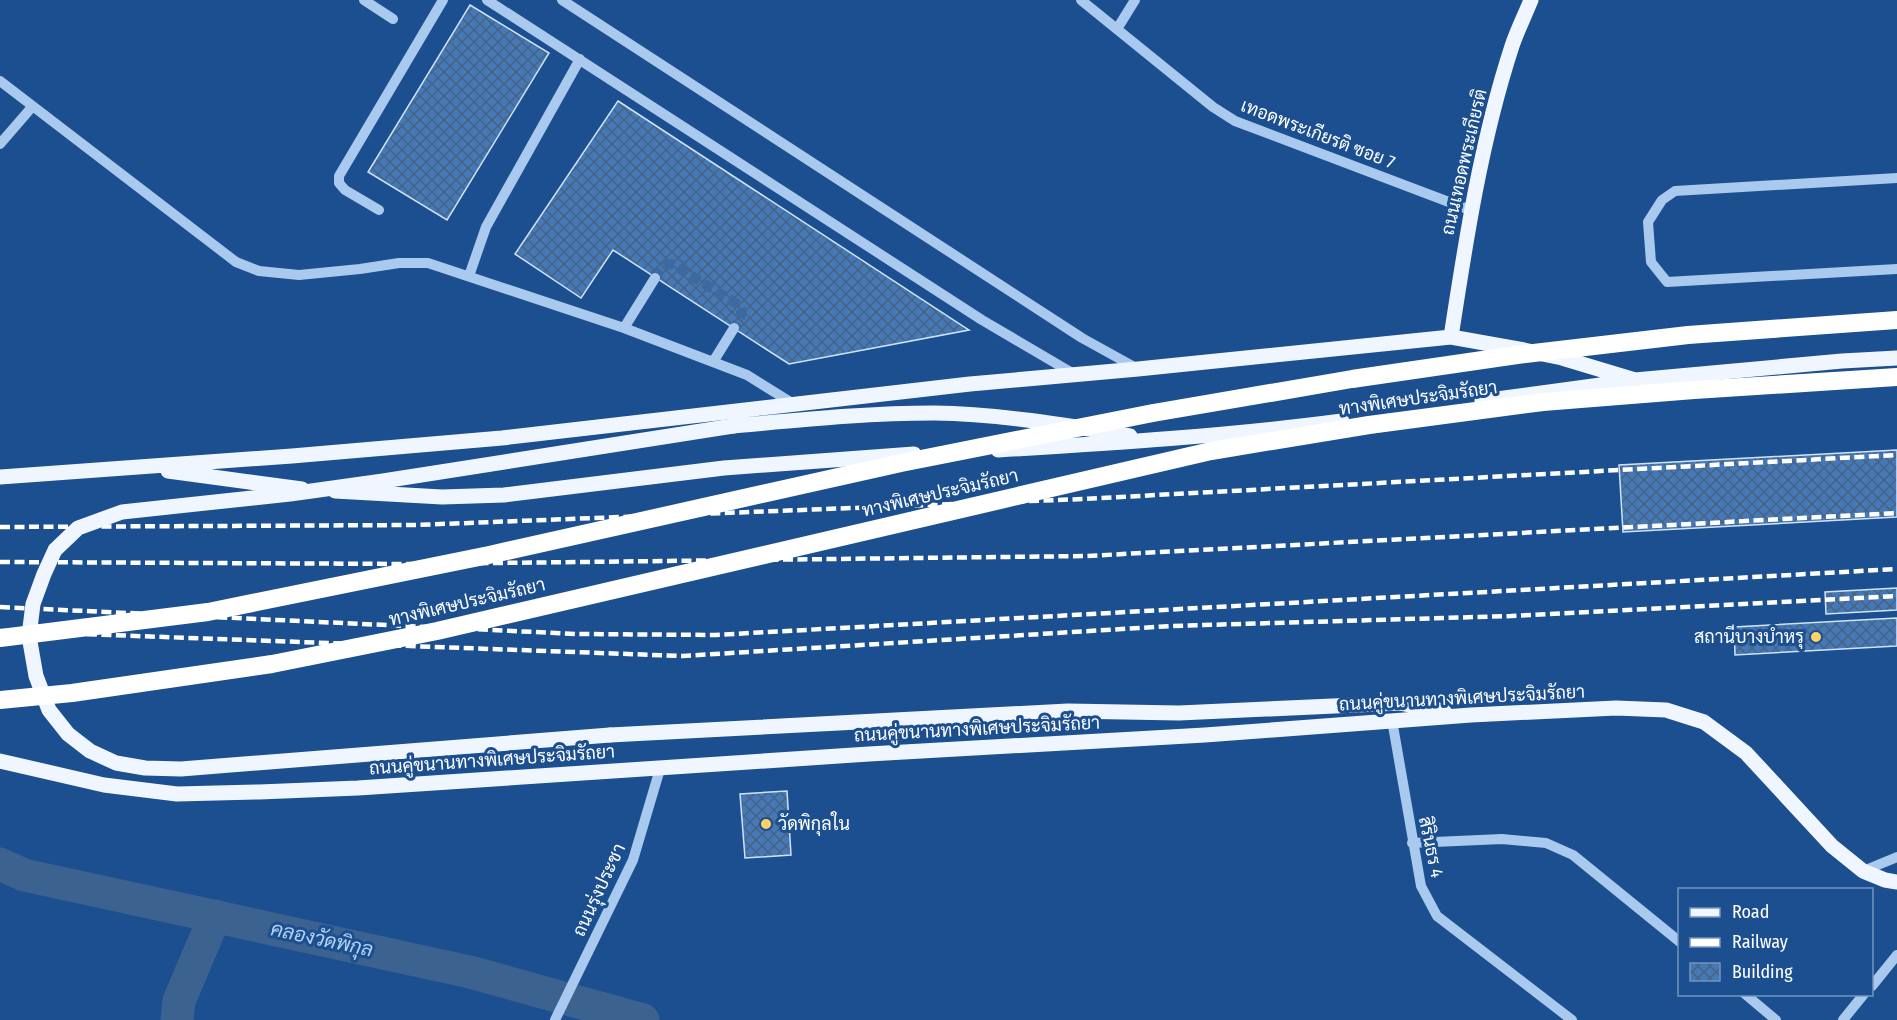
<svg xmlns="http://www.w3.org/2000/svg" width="1897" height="1020" font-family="'Fira Sans Condensed',Sarabun,sans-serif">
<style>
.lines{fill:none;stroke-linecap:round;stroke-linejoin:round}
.canal{stroke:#3c6290;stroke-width:33}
.building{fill:url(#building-cross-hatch);stroke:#cfe3fa;stroke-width:1.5}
.minor-tunnel{stroke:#3d69a0;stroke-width:10;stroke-dasharray:10 5;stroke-linecap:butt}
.minor{stroke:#a9c9ee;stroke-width:10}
.major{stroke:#f0f6ff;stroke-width:15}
.rail{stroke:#fff;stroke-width:4.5;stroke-dasharray:10 4.5;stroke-linecap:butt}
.major-bridge{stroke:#f0f6ff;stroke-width:15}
.highway-bridge{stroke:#fff;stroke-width:18}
.poi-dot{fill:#ffd166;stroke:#1b4f8f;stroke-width:2}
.labels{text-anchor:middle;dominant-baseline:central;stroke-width:6;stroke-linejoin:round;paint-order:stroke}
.street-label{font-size:18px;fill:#fff;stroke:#1b4f8f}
.poi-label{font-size:18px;fill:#fff;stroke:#1b4f8f;text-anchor:end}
.water-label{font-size:20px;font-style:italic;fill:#b5d3f5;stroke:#1b4f8f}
</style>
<defs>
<pattern id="building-cross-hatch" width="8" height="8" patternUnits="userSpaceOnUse" patternTransform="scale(1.5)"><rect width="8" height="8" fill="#4478b7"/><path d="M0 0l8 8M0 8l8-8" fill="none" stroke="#486282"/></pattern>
</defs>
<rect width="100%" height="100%" fill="#1b4f8f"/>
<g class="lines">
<path class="canal" d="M0,864L24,875L470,972L643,1020
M177,1020L179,1001L215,916"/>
</g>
<path class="building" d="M470,5L549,53L447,220L368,172Z
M618,101L969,330L789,364L613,250L581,298L515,254Z
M1897,450V517L1623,532L1619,465Z
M1897,588V610L1826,614L1825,592Z
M1897,618V646L1735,655L1734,627Z
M787,791L791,855L745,858L740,794Z"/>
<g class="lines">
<path class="minor-tunnel" d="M655,278C660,270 664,262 674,265L737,304C746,311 739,321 734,328"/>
<path class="minor" d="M364,0L393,19
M487,0L982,320L1074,374
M562,0L1082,338L1138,369
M1081,0L1213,107L1235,121L1470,210
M1117,29L1135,0
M0,81L236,262L259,271L299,275L360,269L399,263H428L624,328L713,362L747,375L792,403
M0,144L32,107
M1897,178L1675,191L1662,200L1648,222L1651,262L1667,282L1897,269
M379,210L345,190L339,183V176L443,0
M469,276L486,227L580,59
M624,328L655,278
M713,362L734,328
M1392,720L1421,886L1437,916L1572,1020
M1412,843L1502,839L1546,843L1573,855L1680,942
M1863,871L1897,857
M1872,986L1897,955
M1745,994L1776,1020
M555,1020L633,860L660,769
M1843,1020L1864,994"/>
<path class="major" d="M1451,337C1466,239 1481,141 1512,46C1517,31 1525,15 1531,0
M1482,401L1630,381
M733,426C800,420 867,413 934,413C1000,414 1066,425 1130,436
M998,450C1113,443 1228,436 1342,421
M168,471L302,489
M0,477L292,456L502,438L970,384L1138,369L1451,337L1524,350L1562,358L1635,380L1842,361L1897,358
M335,491L442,497L504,495L724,468L914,454
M610,735L1068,711L1179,713L1400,703L1444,711
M0,761L104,785L177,794L259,792L358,788L869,754L1205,735L1471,715L1616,708L1666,710L1704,722L1746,753L1832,846L1863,871L1885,880L1897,882"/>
<path class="rail" d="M0,527L416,525L1083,499L1897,455
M0,562L411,564L1086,556L1897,513
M0,607L577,634L715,635L1897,569
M0,631L682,656L1171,626L1511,616L1897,596"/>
<path class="major-bridge" d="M610,735L181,769L145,768L116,763L90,751L68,734L49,710L36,676L29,636L33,604L44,574L55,550L78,528L122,512L290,494L383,481L733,426"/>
<path class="highway-bridge" d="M0,638L208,612L489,555L901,463L1153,413L1352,379L1517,355L1688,335L1897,320
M0,700L72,693L272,664L437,631L1211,451L1369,425L1543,402L1694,390L1897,377"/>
</g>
<g class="poi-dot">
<circle cx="1816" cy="637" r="6"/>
<circle cx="766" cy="824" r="6"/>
</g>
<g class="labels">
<g class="street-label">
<text transform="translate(1318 134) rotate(21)">เทอดพระเกียรติ ซอย 7</text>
<text transform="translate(1464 162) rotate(-77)">ถนนเทอดพระเกียรติ</text>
<text transform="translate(1418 398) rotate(-8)">ทางพิเศษประจิมรัถยา</text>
<text transform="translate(940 493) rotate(-13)">ทางพิเศษประจิมรัถยา</text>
<text transform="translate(467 602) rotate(-13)">ทางพิเศษประจิมรัถยา</text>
<text transform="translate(1462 698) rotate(-3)">ถนนคู่ขนานทางพิเศษประจิมรัถยา</text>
<text transform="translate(977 729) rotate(-3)">ถนนคู่ขนานทางพิเศษประจิมรัถยา</text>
<text transform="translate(492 760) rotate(-4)">ถนนคู่ขนานทางพิเศษประจิมรัถยา</text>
<text transform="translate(1431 847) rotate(78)">สิรินธร 4</text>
<text transform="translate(599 890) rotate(-65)">ถนนรุ่งประชา</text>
</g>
<g class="poi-label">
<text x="1804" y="637">สถานีบางบำหรุ</text>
<text x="778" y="824" text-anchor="start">วัดพิกุลใน</text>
</g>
<g class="water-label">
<text transform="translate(322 939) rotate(12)">คลองวัดพิกุล</text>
</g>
</g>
<rect x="1678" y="888" width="195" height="108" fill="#1b4f8f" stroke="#7695bc" stroke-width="1.5"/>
<rect x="1690" y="908" width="30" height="9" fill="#f0f6ff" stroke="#7695bc" stroke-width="1.5"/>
<text x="1732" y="918" font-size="18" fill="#ffffff">Road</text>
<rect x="1690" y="938" width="30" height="9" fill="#ffffff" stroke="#7695bc" stroke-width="1.5"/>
<text x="1732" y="948" font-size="18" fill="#ffffff">Railway</text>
<rect x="1690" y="963" width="30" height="18" fill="url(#building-cross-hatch)" stroke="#7695bc" stroke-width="1.5"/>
<text x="1732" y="978" font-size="18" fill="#ffffff">Building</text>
</svg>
